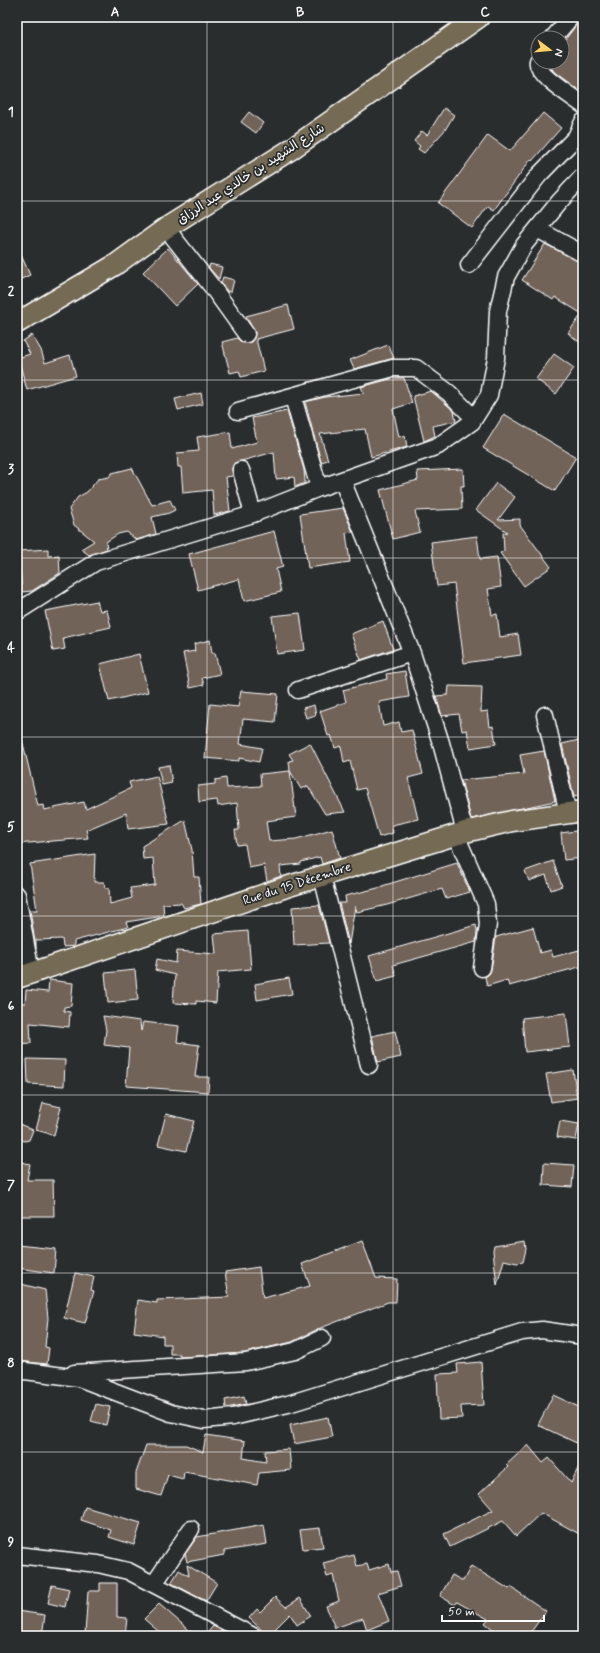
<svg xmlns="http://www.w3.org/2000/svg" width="600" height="1653" font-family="Mynerve,'Playpen Sans Arabic',sans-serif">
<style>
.building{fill:#726359;stroke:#fff}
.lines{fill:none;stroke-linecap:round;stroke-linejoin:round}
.minor-casing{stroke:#fff;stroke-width:19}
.major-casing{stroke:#fff;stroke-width:23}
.minor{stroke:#2a2d2e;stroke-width:16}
.major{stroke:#746b52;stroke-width:20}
.grid{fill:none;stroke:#fff;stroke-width:1;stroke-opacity:0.55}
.labels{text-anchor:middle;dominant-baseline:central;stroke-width:3.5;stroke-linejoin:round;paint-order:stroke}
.street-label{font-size:13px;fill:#fff;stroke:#2a2d2e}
.neatline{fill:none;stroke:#fff;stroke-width:1.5}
.grid-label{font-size:13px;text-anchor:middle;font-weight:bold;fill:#fff}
</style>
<rect width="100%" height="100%" fill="#2a2d2e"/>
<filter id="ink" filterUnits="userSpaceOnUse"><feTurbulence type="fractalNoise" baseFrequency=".025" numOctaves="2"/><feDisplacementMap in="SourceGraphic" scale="8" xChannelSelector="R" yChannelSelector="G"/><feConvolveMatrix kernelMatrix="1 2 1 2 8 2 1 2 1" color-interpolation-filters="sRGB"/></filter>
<g filter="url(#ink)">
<path class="building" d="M582,17H583V93L554,72L548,62H562V44Z
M444,108L454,115L445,130L424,153L418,149L420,146L414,141L422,131L427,135Z
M249,112L263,123L256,133L241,122Z
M543,113L561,128L532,161L531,159L494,210L488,206L472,228L438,203L488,135L510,151Z
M545,244L583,263V345L568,333L582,314L555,297L553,300L522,280Z
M17,246L30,275L17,281Z
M168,248L198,284L175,306L143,272Z
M210,264L222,267L219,279L209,268Z
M223,277L234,280L231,292L227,291L221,283Z
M288,305L294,329L256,339L264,371L241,377L239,371L230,373L222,342L237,338L242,343L251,342L254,338L255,333L246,316Z
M32,335L41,350L45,363L70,355L76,376L27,390L18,358L30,354L23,341Z
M388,345L394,358L354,369L350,360Z
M554,354L574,368L556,394L536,379Z
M394,378H404L412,403L393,409L399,437L405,436L407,447L371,457L365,429L320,434L328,460L321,462L305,402L325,397L364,393L361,387Z
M431,391L454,411L456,421L433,426L435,436L424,441L413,396Z
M201,393L203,404L178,410L175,399Z
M287,411L304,470L305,483L295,487L294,477L276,479L274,452L234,463L232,468L233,476L226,477L230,511L214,515L212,490L183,493L181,467H178L177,453L199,451L197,437L230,432L232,449L257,442L252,418Z
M504,414L576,457L555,491L483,448Z
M132,468L152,505L170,500L175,510L169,513L152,517L156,534L136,540L127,532L118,534L106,542L107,549L89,555L81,549L94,541L74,525L69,509L78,497L87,492L98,479L109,477L112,473Z
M463,469L464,486H461L462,509L415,511L420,532L393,539L380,490L418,480L417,471Z
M496,483L515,497L498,520L520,519V525L551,567L524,586L500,553L504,551L503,533L507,532L476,510Z
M343,508L353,532L346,533L350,562L308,568L300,514Z
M274,531L283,567L276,569L281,592L244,601L239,579L198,590L189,554Z
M477,536L480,559L497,557L501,587L488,589L492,615L497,614L500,637L518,634L521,655L464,663L454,584L437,586L431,542Z
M48,549V556L59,555L60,573L32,591L22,592L19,551Z
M97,601L100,611L107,610L111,627L63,638L65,649L53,651L45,611Z
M300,613L305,650L277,654L272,616Z
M383,621L393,649L361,660L351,634Z
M210,640L212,653H215L220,674L202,678L204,685L190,688L183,653L195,651L194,644Z
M139,654L148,692L109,701L100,664Z
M405,671L409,697L379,702L383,726L399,722L401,732L412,730L423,774L408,778L418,819L392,825L393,833L379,837L365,788L357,790L350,761L344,763L341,746L335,748L331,735L328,736L320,711L346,702L343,690L387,679L386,674Z
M449,686L482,687L481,712L488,711L490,727L493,726L496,744L470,748L467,730L462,731L459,714L442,716L436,696L448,695Z
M241,691L278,694L275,722L243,719L240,744L262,748L259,762L239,758V761L205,758L210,704L238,707Z
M314,705L316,715L306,718L303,708Z
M17,735H21L38,806L43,805L44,810L84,802L86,809L131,788L129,782L157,776L169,824L128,829L126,813L86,830L88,838L17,844Z
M579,740L580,744H583V795L574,797L562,744Z
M310,743L345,812L325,814L308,786L301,789L290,771L296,817L266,821L269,841L296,839L332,829L340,858L322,864L320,857L301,862V864L280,866L281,876L267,881L264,865L249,868L245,844L237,845L235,830H239L237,803L218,806L217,800L199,802L198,786L215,784V780L226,778L227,788L261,786L260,774L290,771L289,761L293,760L289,754Z
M544,751L555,801L471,819L461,780L524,774L520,755Z
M169,765L172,783L162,785L158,767Z
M185,820L192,850L194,877H199L201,904L184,908L181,903L163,904L164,916L126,922L128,927L74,941V946L63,947L62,939L36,940V949L30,910H37L30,864L95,854L94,882H104L105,888H109L110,904L132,898L130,888L155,885L153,858L143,859L142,846Z
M583,830V858L564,860L561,833Z
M553,861L562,886L551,890L546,875L529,881L525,871Z
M457,863L470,892L446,899L442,889L387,905L357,912L355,906L349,944L339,903H346L345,896L382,887V886Z
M319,905L329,943L294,945L292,907Z
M476,925L477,931L476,942L393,965L396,976L377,981L369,956Z
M533,927L540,953L551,950L553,957L583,949V966L509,986L507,980L487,986L485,977L489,974L491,970L496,937Z
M248,931L251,969L218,972L216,1003L196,1001V1004L173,1003L175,975L155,970L157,959L176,963L177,951L216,954L214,934Z
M135,970L138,1000L108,1003L105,973Z
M289,978L292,994L257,1000L255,984Z
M49,980L73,983L71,1006L64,1007V1011L70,1012L69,1027L30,1023L31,1043L17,1044V1003H25L26,990L48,992Z
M566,1013L570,1047L525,1052L522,1018Z
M103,1016L140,1021L141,1031L143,1022L179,1026L177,1042L199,1045L195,1077H209L208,1092L126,1086L129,1048L104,1045L106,1030Z
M395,1031L401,1057L378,1062L372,1036Z
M27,1059L65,1060L64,1086L28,1084Z
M573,1070L577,1098L551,1102L546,1074Z
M43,1103L61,1107L54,1135L36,1130Z
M166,1114L194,1121L186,1151L158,1145Z
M560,1121L579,1124L576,1140L557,1137Z
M17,1123L33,1130L29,1140L24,1141L17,1137Z
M17,1161L30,1164L27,1180H53L54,1216H17Z
M544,1163L574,1165L572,1187L543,1185Z
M362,1241L376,1278L397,1279L396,1302H388L318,1329L292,1342L245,1353L180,1357V1354H170V1344H163V1336L134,1332L138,1300L157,1303V1300L229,1297L225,1272L259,1267L263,1298L310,1286L302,1264Z
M525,1241L526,1249L523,1262L517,1263L504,1260L497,1285L493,1251L494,1246Z
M17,1245L56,1249L54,1273L17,1268Z
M75,1273L94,1277L91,1290L94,1291L85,1323L64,1318Z
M17,1283L45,1290L48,1318L45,1347L49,1348L47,1364L17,1361V1320L19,1308Z
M481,1362L484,1405L461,1406L462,1418L439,1419L437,1374L458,1373L457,1364Z
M553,1395L583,1409V1446L538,1425Z
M244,1396L246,1404L226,1408L225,1400Z
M96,1404L110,1407L106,1425L91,1421Z
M328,1417L332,1437L294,1444L290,1425Z
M206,1435L245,1441L243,1458L266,1462L265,1451L289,1449L291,1470L259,1473L257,1485L184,1472L183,1479L168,1475L161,1496L136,1489V1473L146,1445H186L203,1452Z
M528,1445L543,1463L549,1458L571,1483L583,1458V1536L541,1513L516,1536L503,1521L450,1547L444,1534L493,1510L479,1494L508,1467L506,1465Z
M85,1507L141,1523L134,1545L109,1537L111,1530L81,1520Z
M264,1525L267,1544L224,1551V1555L187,1562L185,1554L197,1537Z
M320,1528L323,1547L303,1549L300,1530Z
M354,1555L357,1566L367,1564L369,1570L389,1564L391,1572L397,1571L401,1586L378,1593L389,1621L367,1630L363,1618L335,1628L326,1606L339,1601L333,1575L327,1577L323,1563Z
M187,1565L217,1583L206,1601L171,1583L179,1570L189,1576Z
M471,1566L509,1589L511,1587L546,1611L528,1636H502L485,1623L488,1619L457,1602L455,1605L440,1596L452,1575L463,1581Z
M100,1583H117V1617L127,1618L125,1636L85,1634L88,1591H100Z
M52,1585L69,1589L65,1607L48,1603Z
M275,1597L286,1607L300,1598L311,1616L297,1625L290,1614L268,1636L249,1618L257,1609L260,1612Z
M159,1604L196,1636H164L144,1619Z
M17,1611L45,1615L42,1636L17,1634Z
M213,1626L232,1636H205Z"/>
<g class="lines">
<defs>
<path id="minor" d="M553,38L571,17
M538,61C534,74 573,97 583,105
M166,228L213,288L246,334
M537,229L583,254
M469,265L539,175L576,137L583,122
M293,397L319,488
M238,411L393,368H416L449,393L474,418
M241,470L253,514
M342,480L412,653L441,743L465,832
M17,612L96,562L253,514L319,488L438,446L472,422L489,395L496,358L498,311L506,277L524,245L559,202L583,176
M298,690L412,653
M545,715L568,813
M456,835L486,904L488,924L482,968
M322,876L369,1065
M17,895L31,973
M17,1372L25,1371L79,1378L171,1413L204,1420L233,1417L288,1404L522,1332L542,1330L583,1336
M74,1373L246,1362L295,1351L322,1338
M17,1555L98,1564L128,1571L253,1636
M154,1584L191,1529"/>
<path id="major" d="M17,323L115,265L166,228L290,150L479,17
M17,978L286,887L465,832L512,821L583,811"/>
</defs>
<use href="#minor" class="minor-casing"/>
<use href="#major" class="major-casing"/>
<use href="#minor" class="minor"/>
<use href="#major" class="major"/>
</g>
</g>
<path class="grid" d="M207,17V1636M393,17V1636M17,201H583M17,380H583M17,558H583M17,737H583M17,916H583M17,1095H583M17,1273H583M17,1452H583"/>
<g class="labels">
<g class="street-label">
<text transform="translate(251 174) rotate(-33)">شارع الشهيد بن خالدي عبد الرزاق</text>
<text transform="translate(297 884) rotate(-18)">Rue du 15 Décembre</text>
</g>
</g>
<rect width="600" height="1653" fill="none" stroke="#2a2d2e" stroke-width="44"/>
<g transform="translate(550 50) rotate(106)"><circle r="19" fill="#2a2d2e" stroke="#7f8182"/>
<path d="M0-3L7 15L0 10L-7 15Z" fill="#ffd166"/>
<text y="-6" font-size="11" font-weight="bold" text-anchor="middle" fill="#ffffff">N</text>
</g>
<path d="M442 1615v6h102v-6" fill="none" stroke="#ffffff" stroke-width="2"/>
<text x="448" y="1615" font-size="12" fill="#ffffff" stroke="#2a2d2e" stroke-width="3" paint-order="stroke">50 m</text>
<rect x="22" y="22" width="556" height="1609" class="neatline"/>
<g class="grid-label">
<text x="115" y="16">A</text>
<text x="300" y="16">B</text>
<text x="485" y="16">C</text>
<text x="11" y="116">1</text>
<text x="11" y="295">2</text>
<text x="11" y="473">3</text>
<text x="11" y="652">4</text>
<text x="11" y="831">5</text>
<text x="11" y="1010">6</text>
<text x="11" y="1189">7</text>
<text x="11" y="1367">8</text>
<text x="11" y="1546">9</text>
</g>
</svg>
